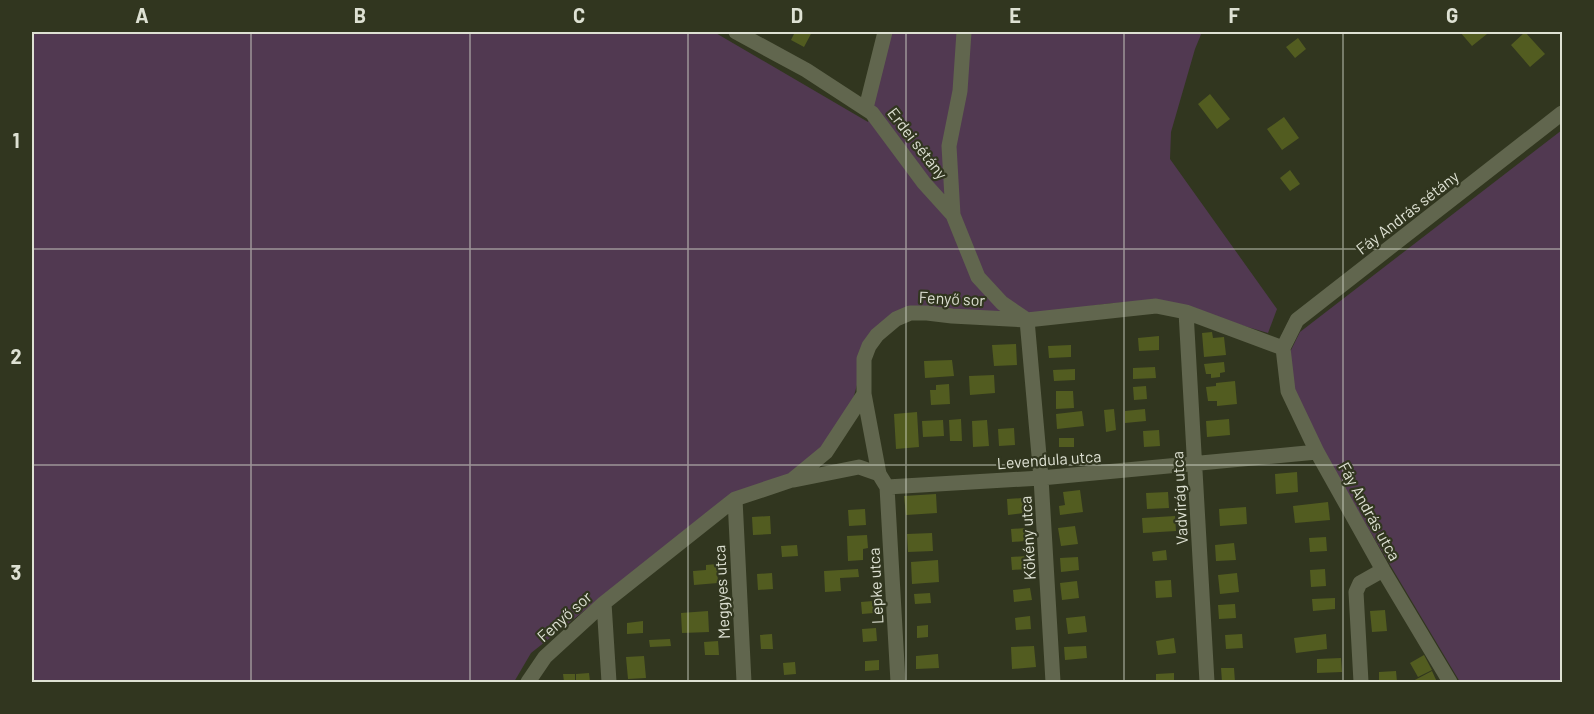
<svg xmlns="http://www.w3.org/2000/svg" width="1594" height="714" font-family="Barlow,sans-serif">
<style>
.green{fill:#513951}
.building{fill:#525c20}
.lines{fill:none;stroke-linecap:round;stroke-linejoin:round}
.minor{stroke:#61664e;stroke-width:15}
.grid{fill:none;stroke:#dee1d3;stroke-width:1.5;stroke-opacity:0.55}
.labels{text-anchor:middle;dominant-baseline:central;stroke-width:4.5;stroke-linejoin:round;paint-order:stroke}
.street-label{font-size:16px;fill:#dee1d3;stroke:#31361f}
.neatline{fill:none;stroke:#dee1d3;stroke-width:2}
.grid-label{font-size:20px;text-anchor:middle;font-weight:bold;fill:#dee1d3}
</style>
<rect width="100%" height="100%" fill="#31361f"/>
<path class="green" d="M32,32H714L868,122L891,32H1202L1195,49L1171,132L1170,159L1277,309L1268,333L1155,300L1105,304L1005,319L911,316L880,333L864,359L848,418L826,443L793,472L719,504L531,653L514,682H32Z
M1562,130V682H1460L1328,461L1292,393L1290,352L1300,332Z"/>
<path class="building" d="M795,32H812L804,47L791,40Z
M1460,32H1485L1487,34L1472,46Z
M1525,32L1545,54L1530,67L1511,45Z
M1298,38L1306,49L1295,58L1286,47Z
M1210,94L1230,119L1217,129L1198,104Z
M1284,117L1299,138L1282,150L1267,129Z
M1290,170L1300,184L1290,191L1280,178Z
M1212,332L1213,338L1224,337L1226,355L1204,357L1202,333Z
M1159,336V350L1139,351L1138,338Z
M1016,344L1017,365L994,366L992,345Z
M1071,345V357L1049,358L1048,346Z
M952,360L954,376L925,378L924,361Z
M1224,362L1225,372L1220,373V377L1211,378V374H1206L1204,364Z
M1155,367L1156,378L1133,379V368Z
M1075,369V380L1054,381L1053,370Z
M994,375L995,393L970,395L969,376Z
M1235,381L1237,404L1217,406V401H1208L1206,387L1216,386V383Z
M949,384L950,404L931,405L930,390H936V385Z
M1146,386L1147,399L1134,400L1133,387Z
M1056,391H1073L1074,408L1056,409Z
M1114,409L1116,430L1106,432L1104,410Z
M1145,409L1146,421L1125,423V411Z
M1082,411L1084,426L1057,429L1056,414Z
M917,412L919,447L896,449L894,414Z
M961,419L962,441H950L949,420Z
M1229,419L1230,435L1207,437L1206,421Z
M943,420L944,436L923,437L922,421Z
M987,420L989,446L973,447L972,421Z
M1014,428L1015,445L999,446L998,429Z
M1159,430L1160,446L1144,447L1143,431Z
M1059,438H1074V447H1059Z
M1297,472L1298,492L1276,494L1275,474Z
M1080,490L1083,512L1060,515L1059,506L1065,505L1063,492Z
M1168,492L1169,508L1147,509L1146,493Z
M936,494L937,513L906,515L904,496Z
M1023,498L1024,513L1008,515L1007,499Z
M1328,502L1330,520L1295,523L1293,506Z
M1246,507L1247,524L1220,526L1219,509Z
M865,509L866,525L849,526L848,510Z
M770,516L771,534L753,535L752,517Z
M1175,516L1176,531L1143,533L1142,518Z
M1075,526L1078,544L1061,546L1058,528Z
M1026,528V541L1012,542L1011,529Z
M932,533L933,551L908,552L907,534Z
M867,535L868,548L863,549V560L848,561L847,536Z
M1326,537L1327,551L1310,552L1309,538Z
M1234,543L1236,560L1216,561L1215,545Z
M797,545L798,556L782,557L781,546Z
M1166,550L1167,560L1153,561L1152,552Z
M1026,556L1027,569L1012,570L1011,557Z
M1078,557L1079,570L1061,572L1060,558Z
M938,560L939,582L912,584L911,562Z
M717,564L718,583L694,585L693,571L706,570V565Z
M858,569L859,577L840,578L841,591L825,592L824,571Z
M1325,569L1326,586L1311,587L1310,570Z
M772,573L773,589L758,590L757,574Z
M1237,573L1239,592L1220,594L1218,575Z
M1171,580L1172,597L1156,598L1155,581Z
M1077,581L1079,598L1062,600L1060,583Z
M1030,588L1032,600L1014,602L1013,590Z
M930,593L931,603L915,604L914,594Z
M1335,598V609L1313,611L1312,599Z
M873,601L874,613L862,614L861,602Z
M1235,604L1236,618L1219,619L1218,605Z
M1385,610L1387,631L1372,632L1370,611Z
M708,611L709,632L682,633L681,613Z
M1030,616L1031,629L1016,630L1015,618Z
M1085,616L1087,632L1068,634L1066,618Z
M643,621V633L627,634V623Z
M928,625V637L917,638V626Z
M876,628L877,641L863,642L862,629Z
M772,634L773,649H761L760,635Z
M1242,634L1243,648L1226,649L1225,635Z
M1326,634L1327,649L1296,653L1294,638Z
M1174,638L1176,653L1158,655L1156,641Z
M670,639L671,646L650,647L649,640Z
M718,641L719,655H705L704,642Z
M1034,646L1036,667L1012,669L1011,647Z
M1086,646L1087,658L1065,660L1064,647Z
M938,654L939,668L916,669V656Z
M1424,655L1432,670L1418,677L1410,663Z
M644,656L646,678L628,679L626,657Z
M1341,658L1342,672L1317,673V659Z
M879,660V670L865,671V661Z
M795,662L796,674L784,675L783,663Z
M1221,668H1234L1235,682H1222Z
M1396,671L1397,682H1379V672Z
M1432,671L1437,682H1411Z
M589,673L590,682H576V674Z
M1174,673V682H1156V674Z
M563,674H575V682H564Z"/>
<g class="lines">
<path class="minor" d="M736,32L806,70L872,113L924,183L953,215L978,277L1002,303L1027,320L1041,478L1053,682
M866,108L885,32
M953,215L949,146L960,91L964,32
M1186,312L1207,682
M1283,348L1288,391L1317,452L1383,570L1450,682
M1283,348L1297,320L1562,113
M864,394L879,474
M794,480L859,467L879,474L887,487L1041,478L1317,452
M887,487L898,682
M735,499L744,682
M604,603L609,682
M528,682L545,657L604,603L735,499L792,480L826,452L864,394V359L869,346L877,335L896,319L910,313H927L952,316L1027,320L1156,306L1186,312L1283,348
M1361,682L1356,592L1360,583L1383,570"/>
</g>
<path class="grid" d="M251,32V682M470,32V682M688,32V682M906,32V682M1124,32V682M1343,32V682M32,249H1562M32,465H1562"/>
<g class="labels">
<g class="street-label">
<text transform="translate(918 143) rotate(52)">Erdei sétány</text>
<text transform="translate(1407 212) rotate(-38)">Fáy András sétány</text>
<text transform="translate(952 298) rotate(3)">Fenyő sor</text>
<text transform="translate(1049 459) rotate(-4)">Levendula utca</text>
<text transform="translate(1179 498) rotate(-93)">Vadvirág utca</text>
<text transform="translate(1370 511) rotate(61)">Fáy András utca</text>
<text transform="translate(1027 538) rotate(-93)">Kökény utca</text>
<text transform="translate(875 586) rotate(-93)">Lepke utca</text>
<text transform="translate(721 592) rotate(-93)">Meggyes utca</text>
<text transform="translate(564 616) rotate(-42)">Fenyő sor</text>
</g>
</g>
<rect width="1594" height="714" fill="none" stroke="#31361f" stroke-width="66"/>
<rect x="33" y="33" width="1528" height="648" class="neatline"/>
<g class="grid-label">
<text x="142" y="23">A</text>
<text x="360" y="23">B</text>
<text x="579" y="23">C</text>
<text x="797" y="23">D</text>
<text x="1015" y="23">E</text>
<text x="1234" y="23">F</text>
<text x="1452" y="23">G</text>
<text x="16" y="148">1</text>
<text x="16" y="364">2</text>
<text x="16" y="580">3</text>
</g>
</svg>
